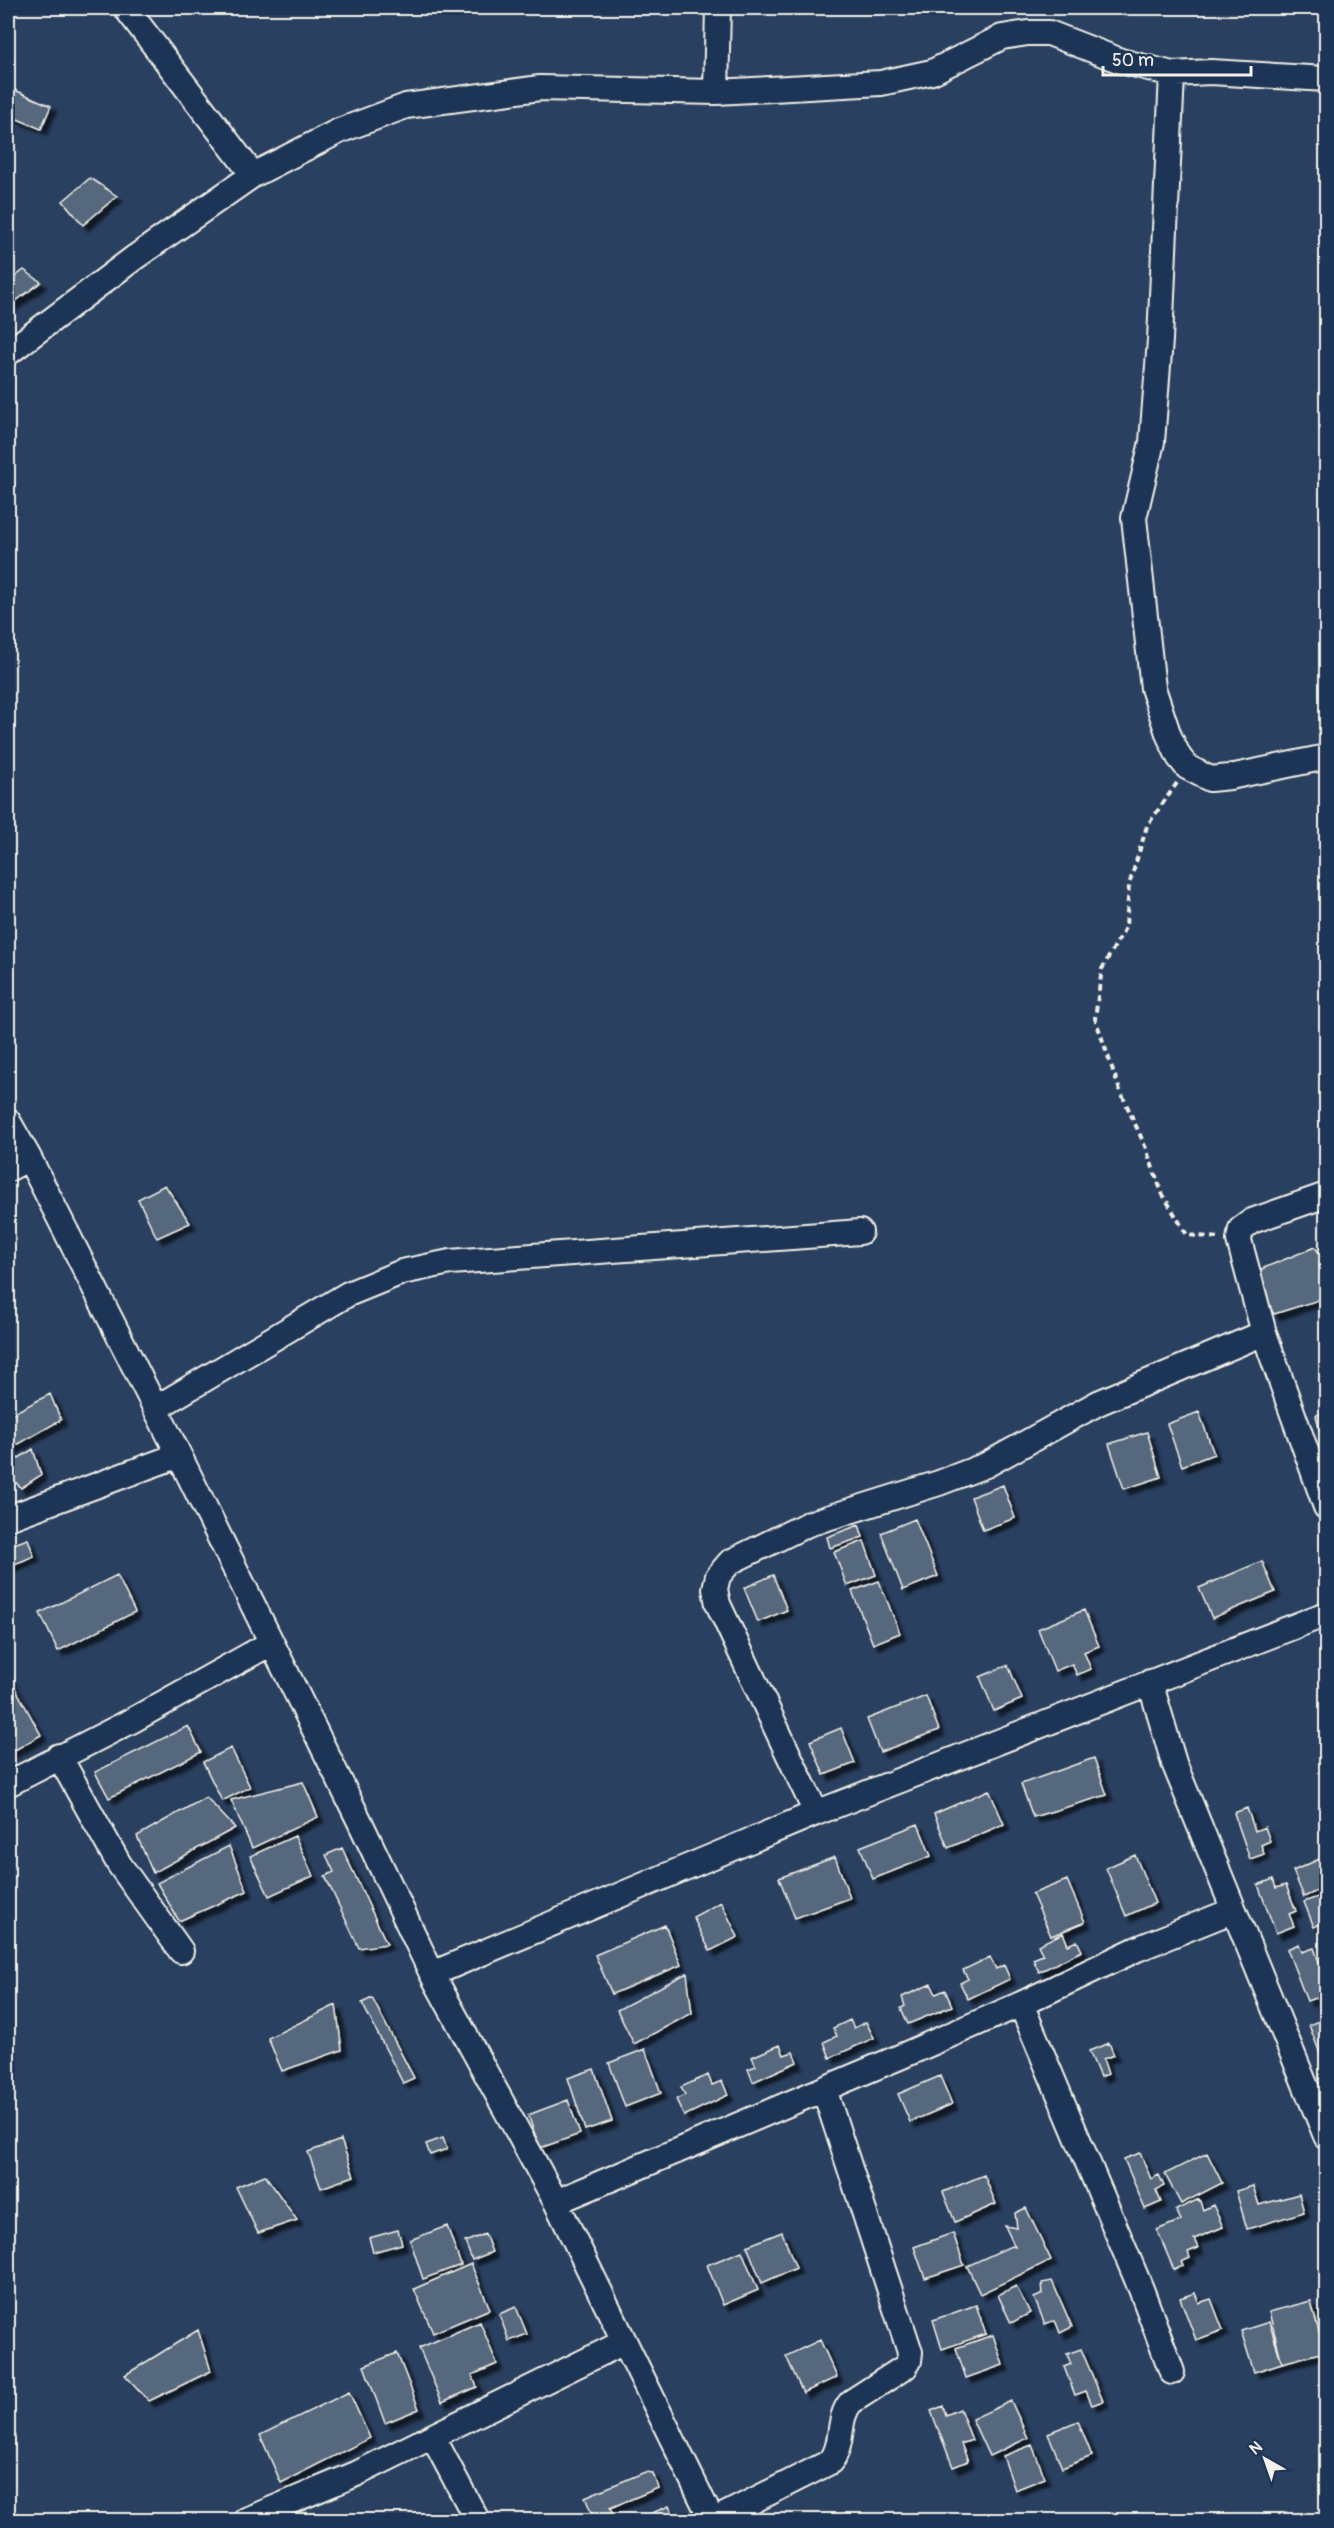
<svg xmlns="http://www.w3.org/2000/svg" width="1334" height="2528" font-family="Pangolin,sans-serif">
<style>
.building{fill:#56677d;stroke:#f4f1e8;stroke-width:1.5;filter:url(#shadow)}
.lines{fill:none;stroke-linecap:round;stroke-linejoin:round}
.minor-casing{stroke:#f4f1e8;stroke-width:28}
.path{stroke:#f4f1e8;stroke-width:4;stroke-dasharray:6 4.5;stroke-linecap:butt}
.minor{stroke:#1d3557;stroke-width:24}
</style>
<defs>
<filter id="shadow"><feDropShadow dx="5.5" dy="5.5" stdDeviation="1.5" flood-color="#0009"/></filter>
</defs>
<rect width="100%" height="100%" fill="#2a4060"/>
<filter id="ink" filterUnits="userSpaceOnUse"><feTurbulence type="fractalNoise" baseFrequency=".0167" numOctaves="2"/><feDisplacementMap in="SourceGraphic" scale="12" xChannelSelector="R" yChannelSelector="G"/><feConvolveMatrix kernelMatrix="1 2 1 2 8 2 1 2 1" color-interpolation-filters="sRGB"/></filter>
<g filter="url(#ink)">
<path class="building" d="M8,87L51,106L41,129L8,115Z
M90,178L117,196L83,225L63,201Z
M24,270L41,282L8,307V282Z
M165,1185L190,1223L157,1238L138,1199Z
M1315,1247L1326,1263V1282L1322,1299L1274,1314L1249,1274Z
M50,1394L61,1420L8,1450V1416Z
M1199,1412L1214,1454L1182,1466L1167,1424Z
M1326,1413V1447L1322,1442L1316,1415Z
M1147,1432L1161,1477L1124,1489L1109,1444Z
M33,1449L41,1475L21,1488L8,1474V1465Z
M1003,1485L1015,1518L983,1530L971,1497Z
M915,1519L938,1576L903,1590L881,1533Z
M859,1525L863,1537L830,1548L827,1537Z
M28,1539L34,1556L8,1567V1546Z
M864,1541L876,1575L847,1586L834,1552Z
M1262,1561L1275,1592L1212,1618L1199,1588Z
M117,1575L135,1612L58,1651L40,1613Z
M773,1575L787,1610L758,1622L744,1588Z
M879,1581L900,1633L873,1644L852,1591Z
M1084,1610L1099,1646L1084,1652L1091,1669L1077,1675L1072,1664L1055,1671L1038,1629Z
M1008,1665L1022,1699L994,1711L980,1677Z
M8,1675L41,1735L10,1753L8,1748Z
M926,1696L939,1730L880,1752L867,1719Z
M188,1726L201,1752L109,1798L95,1772Z
M841,1728L855,1763L824,1775L810,1741Z
M231,1748L250,1787L222,1801L203,1762Z
M1094,1758L1107,1795L1033,1817L1021,1784Z
M303,1782L318,1817L252,1848L231,1800Z
M989,1790L1004,1824L948,1848L934,1814Z
M206,1797L235,1828L153,1873L137,1836Z
M1247,1808L1255,1831L1265,1827L1270,1841L1261,1845L1264,1854L1250,1859L1234,1813Z
M918,1824L931,1856L873,1879L860,1847Z
M295,1836L313,1876L269,1896L250,1856Z
M229,1846L247,1891L179,1921L157,1883Z
M342,1848L387,1944L359,1948L325,1876L334,1872L326,1855Z
M1135,1855L1155,1903L1126,1916L1106,1868Z
M1326,1856V1887L1304,1897L1293,1871Z
M835,1857L850,1898L795,1918L779,1878Z
M1273,1879L1276,1888L1286,1885L1296,1911L1289,1914L1294,1926L1276,1933L1258,1885Z
M1067,1880L1085,1922L1051,1936L1032,1894Z
M1326,1894V1921L1314,1927L1304,1902Z
M721,1902L738,1937L710,1951L693,1917Z
M665,1925L681,1965L612,1994L595,1955Z
M1063,1933L1068,1945L1077,1941L1082,1951L1039,1972L1033,1959L1043,1955L1038,1945Z
M1299,1944L1302,1952L1314,1948L1326,1982V1994L1307,2001L1287,1949Z
M990,1957L996,1969L1004,1965L1010,1979L968,1999L960,1983L968,1979L963,1970Z
M687,1973L692,2013L634,2044L617,2010Z
M931,1984L936,1994L945,1990L952,2006L908,2024L901,2008L905,2006L902,1997Z
M372,1998L414,2078L403,2083L362,2003Z
M336,2005L342,2050L282,2071L268,2038Z
M1326,2018V2069L1309,2025Z
M850,2020L854,2028L866,2022L874,2038L830,2058L824,2042L837,2036L833,2028Z
M1109,2043L1114,2055L1103,2059L1108,2074L1100,2077L1089,2051Z
M780,2045L784,2055L793,2052L797,2062L753,2082L748,2069L756,2066L752,2057Z
M645,2049L661,2093L625,2107L609,2063Z
M594,2069L612,2121L585,2130L568,2078Z
M708,2075L712,2085L722,2081L728,2095L684,2116L676,2099L685,2095L681,2087Z
M940,2076L952,2104L910,2122L898,2094Z
M568,2100L580,2134L540,2148L528,2115Z
M443,2138L447,2149L430,2155L426,2144Z
M341,2140L354,2176L321,2188L308,2152Z
M1140,2153L1151,2179L1159,2175L1164,2186L1156,2190L1161,2202L1145,2209L1124,2159Z
M1207,2153L1222,2183L1181,2204L1165,2174Z
M265,2175L297,2220L258,2233L236,2187Z
M984,2175L996,2204L955,2222L943,2192Z
M1253,2186L1259,2205L1299,2194L1304,2212L1247,2229L1236,2191Z
M1199,2199L1203,2210L1213,2205L1223,2227L1194,2239L1198,2248L1188,2252L1190,2258L1181,2262L1183,2266L1174,2270L1157,2230L1181,2220L1176,2210Z
M1026,2208L1051,2260L980,2294L967,2266L1011,2246L1015,2247L1005,2226L1017,2228L1015,2213Z
M447,2226L461,2265L423,2279L410,2240Z
M398,2230L402,2244L373,2252L369,2238Z
M782,2232L796,2268L762,2283L747,2246Z
M953,2233L964,2265L925,2278L914,2247Z
M485,2234L492,2252L472,2260L465,2242Z
M742,2251L758,2290L723,2305L707,2265Z
M471,2264L490,2309L433,2333L414,2289Z
M1052,2281L1072,2327L1060,2333L1055,2320L1045,2324L1034,2298L1043,2294L1042,2283Z
M1016,2286L1030,2313L1011,2323L998,2295Z
M1195,2293L1199,2303L1211,2299L1223,2330L1196,2340L1180,2298Z
M1311,2301L1324,2352L1282,2363L1269,2312Z
M976,2305L986,2334L942,2349L933,2320Z
M516,2307L527,2334L509,2341L499,2314Z
M480,2322L497,2364L472,2375L477,2387L442,2402L419,2348Z
M1269,2322L1282,2363L1254,2372L1241,2331Z
M198,2330L211,2371L149,2401L125,2375Z
M993,2335L1003,2365L966,2378L956,2348Z
M820,2340L837,2377L803,2393L786,2356Z
M1081,2349L1103,2401L1092,2405L1086,2391L1075,2395L1064,2367L1071,2364L1067,2354Z
M397,2353L419,2409L385,2423L364,2366Z
M349,2392L370,2438L281,2483L260,2435Z
M1011,2401L1028,2438L989,2456L972,2419Z
M943,2406L946,2415L960,2409L972,2440L961,2444L968,2461L953,2467L931,2411Z
M1078,2421L1092,2456L1062,2468L1048,2433Z
M1032,2445L1045,2478L1015,2490L1003,2456Z
M645,2472L653,2473L658,2488L610,2508L615,2520H594L585,2497Z
M669,2506L675,2520H635Z
M42,2514L43,2520H8V2518Z"/>
<g class="lines">
<defs>
<path id="minor" d="M126,8L253,175
M1172,74L1160,340L1152,442L1134,518L1153,688L1169,736L1179,757L1187,767L1210,779L1230,777L1326,757
M716,92L718,8
M8,353L134,258L253,175L339,131L406,106L540,88L716,92L881,83L932,72L1002,37L1028,33H1049L1121,61L1172,74L1211,72L1326,79
M8,1121L29,1158L179,1455L360,1822L432,1974L556,2202L712,2520
M8,1169L29,1158
M1326,1195L1252,1221L1241,1229L1239,1240L1264,1333L1326,1507
M156,1408L348,1294L402,1272L450,1262L860,1232
M8,1518L179,1455
M1150,1682L1174,1763L1326,2136
M59,1756L119,1864L181,1951
M8,1784L133,1720L271,1643
M816,1813L718,1604L715,1589L718,1576L730,1562L808,1524L939,1483L986,1465L1098,1403L1264,1333
M432,1974L816,1813L1326,1614
M1021,2004L1141,2289L1172,2372
M556,2202L902,2056L1021,2004L1137,1949L1234,1910
M433,2437L477,2520
M246,2520L356,2474L624,2342
M715,2520L830,2462C845,2445 836,2419 851,2402L905,2367L909,2361L910,2352L824,2089"/>
</defs>
<use href="#minor" class="minor-casing"/>
<path class="path" d="M1177,783L1147,826L1129,885L1126,926L1102,969L1095,1018L1119,1088L1145,1146L1162,1193L1187,1235L1220,1238"/>
<use href="#minor" class="minor"/>
</g>
</g>
<rect width="1334" height="2528" fill="none" stroke="#1d3557" stroke-width="30"/>
<rect x="15" y="15" width="1304" height="2498" fill="none" stroke="#f4f1e8" stroke-width="2" filter="url(#ink)"/>
<g transform="translate(1265 2459) rotate(320)" stroke="#1d3557" stroke-width="4.5" paint-order="stroke">
<path d="M0-4.5L10 22L0 15L-10 22Z" fill="#f4f1e8"/>
<text y="-9" font-size="16" font-weight="bold" text-anchor="middle" fill="#f4f1e8">N</text>
</g>
<path d="M1103 66v9h148v-9" fill="none" stroke="#f4f1e8" stroke-width="3"/>
<text x="1112" y="66" font-size="18" fill="#f4f1e8" stroke="#1d3557" stroke-width="4.5" paint-order="stroke">50 m</text>
</svg>
